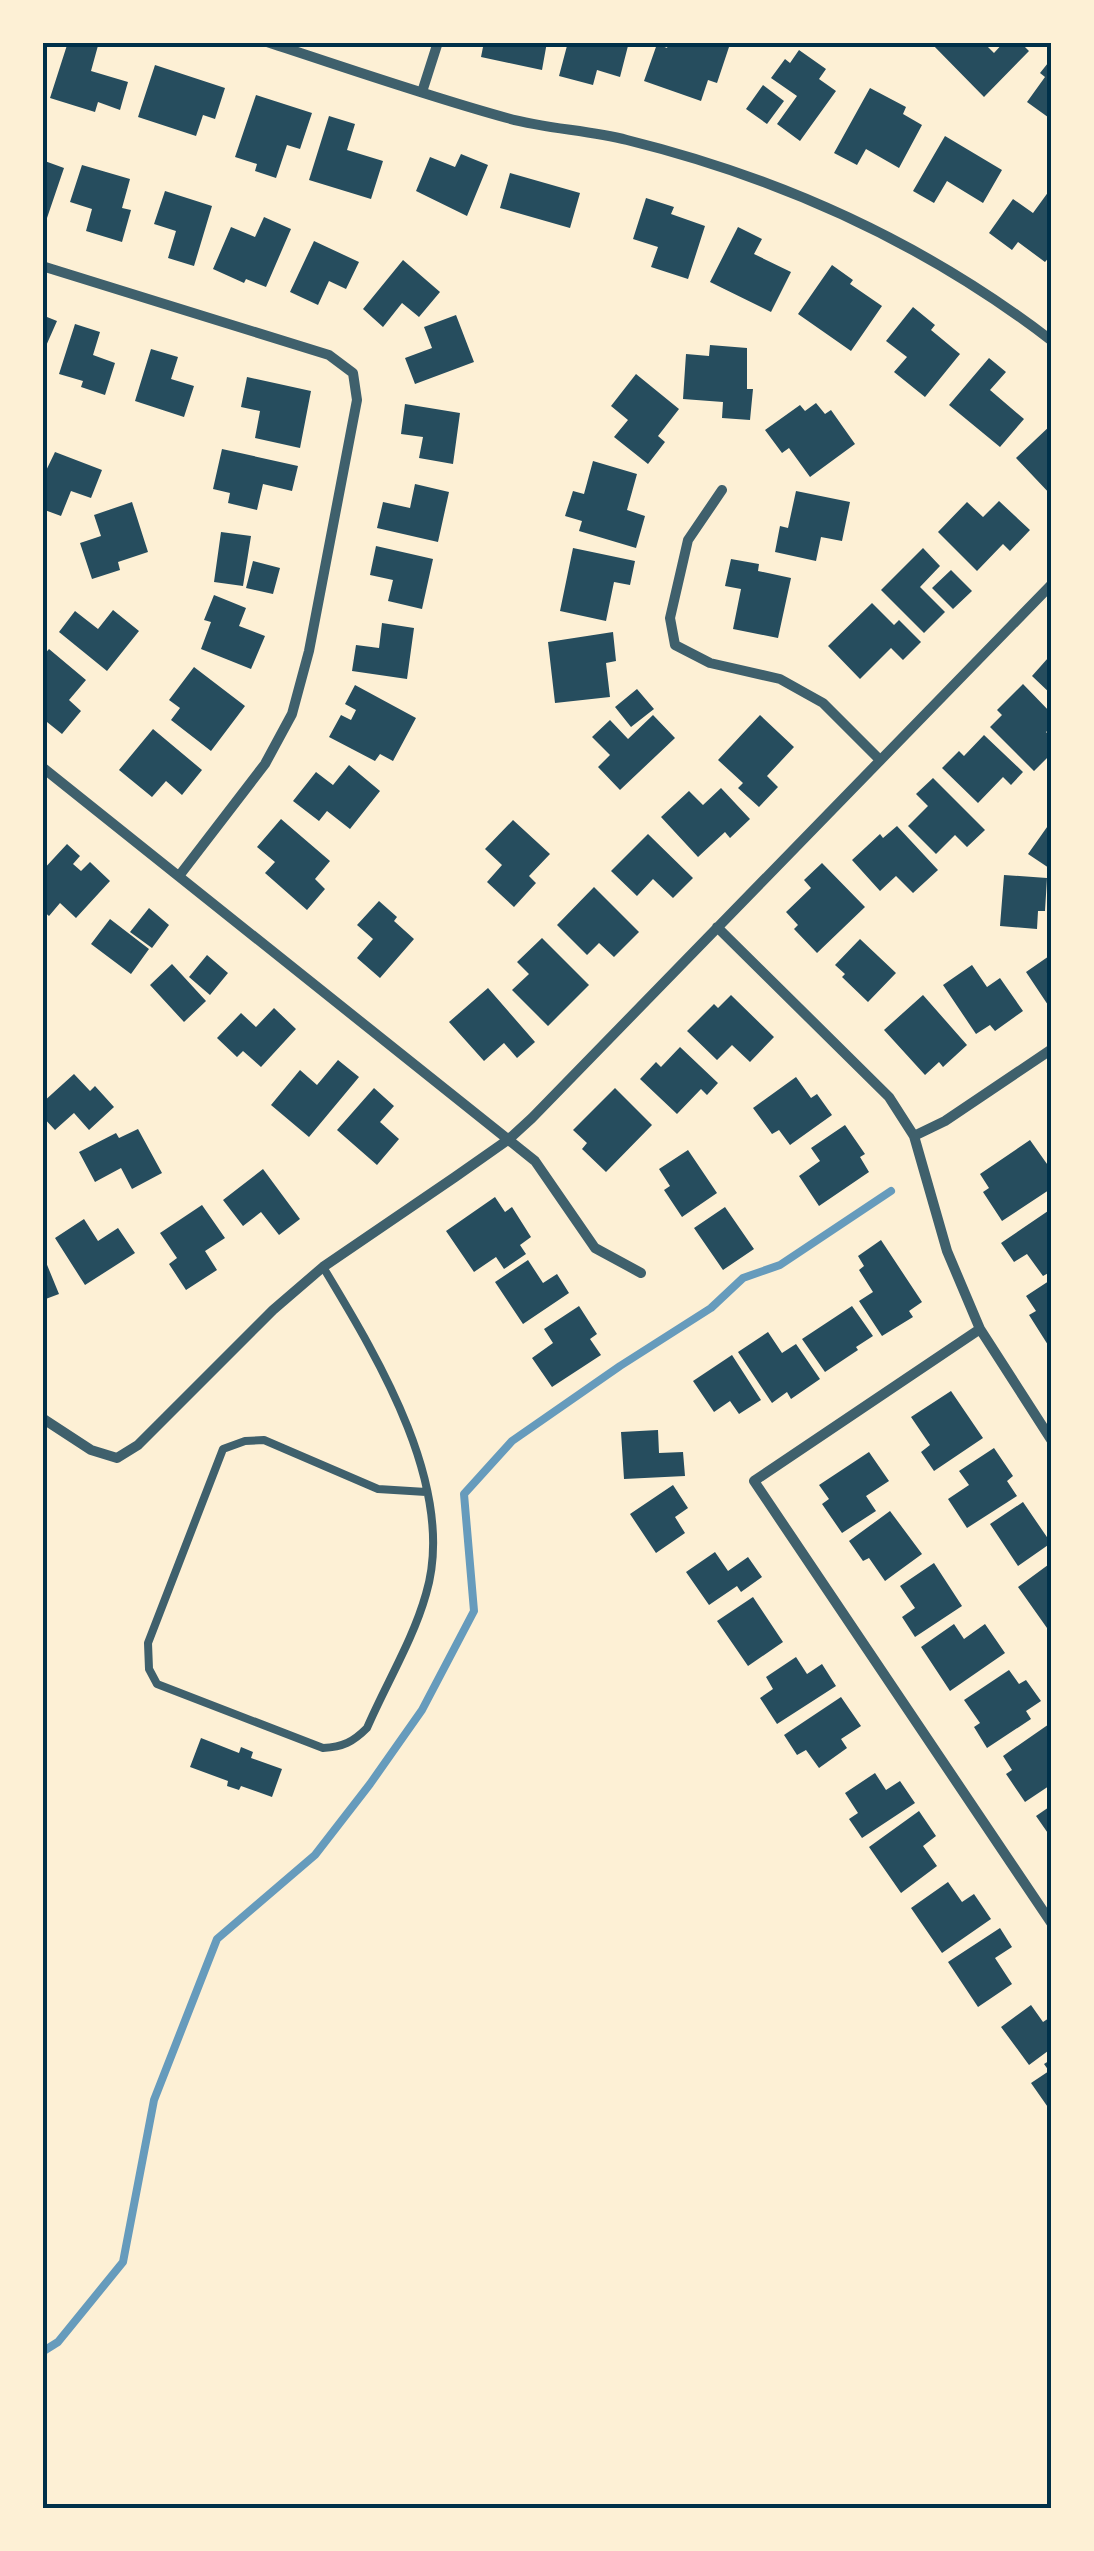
<svg xmlns="http://www.w3.org/2000/svg" width="1094" height="2551" font-family="Helvetica,sans-serif">
<style>
.lines{fill:none;stroke-linecap:round;stroke-linejoin:round}
.stream{stroke:#669bbc;stroke-width:8}
.building{fill:#264d5e}
.service{stroke:#3f606c;stroke-width:8}
.minor{stroke:#3f606c;stroke-width:10}
.neatline{fill:none;stroke:#003049;stroke-width:4}
</style>
<rect width="100%" height="100%" fill="#fdf0d5"/>
<g class="lines">
<path class="stream" d="M42,2352L58,2342L123,2262L154,2100L217,1939L315,1855L370,1784L422,1710L474,1611L464,1494L512,1441L620,1366L711,1308L743,1278L780,1265L891,1191"/>
</g>
<path class="building" d="M68,42H99L91,71L128,82L120,110L98,102L95,112L50,98Z
M484,42H547L542,70L481,57Z
M568,42H629L620,77L597,70L593,85L559,76Z
M669,42L730,44L717,83L708,80L701,101L644,81L657,44L667,48Z
M930,42H983L994,53L1004,42H1020L1029,51L984,97Z
M799,50L826,69L819,79L836,91L800,141L777,124L797,96L771,78L785,59L790,63Z
M1052,58V120L1027,102L1045,77L1040,73Z
M155,65L225,88L215,119L203,115L196,136L138,117Z
M763,85L784,101L767,124L746,109Z
M870,88L906,107L903,114L922,125L899,168L866,149L857,165L834,153Z
M256,95L312,113L300,149L287,145L276,178L255,171L257,164L235,157Z
M329,116L355,124L347,150L383,161L371,199L309,180Z
M945,136L1002,170L983,203L947,181L934,203L913,191Z
M461,154L488,165L467,216L416,191L430,157L455,167Z
M42,160L64,168L47,218L42,216Z
M82,165L130,179L122,208L131,210L122,242L86,231L92,209L70,202Z
M510,173L580,193L570,228L500,208Z
M165,191L212,206L194,266L168,258L176,231L154,224Z
M1049,191L1052,193V254L1045,262L1018,242L1012,250L989,233L1013,199L1033,213Z
M646,198L674,207L671,214L705,226L688,279L651,267L658,247L633,239Z
M264,217L291,229L266,287L246,279L244,283L213,269L231,227L255,237Z
M738,227L762,239L754,254L791,272L771,312L710,282Z
M314,241L359,262L346,289L329,281L318,305L290,292Z
M403,260L440,292L419,317L402,303L383,327L363,309Z
M832,265L853,280L850,284L882,306L851,351L798,314Z
M913,307L935,325L931,330L960,354L925,397L894,372L907,357L886,341Z
M42,315L57,321L42,355Z
M456,315L474,362L415,384L405,358L432,348L424,327Z
M75,324L100,332L93,355L115,363L105,395L81,387L83,381L59,374Z
M710,345L747,348V389H753L750,420L722,418L723,402L683,399L686,354L709,356Z
M151,349L178,357L171,379L194,386L184,417L135,401Z
M989,358L1006,372L990,390L1024,419L1000,447L949,405Z
M636,374L679,409L658,436L665,442L648,464L614,437L628,420L611,406Z
M247,377L311,391L300,448L255,438L260,411L241,407Z
M816,403L825,414L831,410L855,444L810,477L789,448L782,453L765,430L800,405L805,411Z
M405,404L460,413L453,464L419,458L423,437L401,434Z
M1052,424V496L1016,458Z
M222,449L298,466L292,491L263,484L257,510L228,503L230,493L213,489Z
M55,452L102,470L91,498L71,491L61,516L42,509V479Z
M593,461L637,474L627,510L645,516L636,548L579,531L582,521L565,516L573,491L584,494Z
M415,484L449,492L438,542L377,528L383,502L410,508Z
M796,491L850,502L842,541L821,537L816,561L775,552L780,526L788,528Z
M999,501L1030,530L1010,551L1003,544L977,571L938,532L967,502L983,517Z
M132,502L148,552L118,562L120,570L92,579L80,543L101,536L94,515Z
M221,532L251,536L243,586L214,582Z
M376,546L433,559L422,609L388,601L393,580L370,575Z
M573,548L635,561L630,585L614,582L606,621L560,611Z
M923,548L940,566L920,587L945,612L924,633L881,590Z
M731,559L759,564L758,571L791,578L778,638L733,629L741,589L725,586Z
M253,561L280,568L273,594L246,588Z
M951,570L972,591L953,609L932,588Z
M214,595L246,608L239,626L265,636L251,669L201,649L211,622L204,620Z
M872,603L894,625L899,620L921,642L903,660L891,648L860,679L828,646Z
M113,610L139,631L107,671L59,632L75,611L98,629Z
M382,623L414,628L407,679L352,671L356,645L379,648Z
M613,632L616,661L606,663L610,697L555,703L548,642Z
M49,649L86,680L69,700L81,711L62,734L42,718V657Z
M1048,658L1052,662V695L1032,676Z
M194,667L245,706L211,751L171,720L180,708L169,700Z
M1023,684L1052,714L1048,718L1052,727L1046,732L1052,738V753L1034,771L990,727L1002,715L997,710Z
M355,685L416,718L393,761L380,754L375,761L329,737L341,715L351,720L356,710L345,704Z
M637,689L654,709L631,727L615,707Z
M653,715L675,738L620,790L598,767L610,755L592,737L610,720L628,739Z
M760,715L794,747L767,776L778,787L759,807L738,788L743,783L718,760Z
M153,729L202,770L182,795L166,781L152,797L119,770Z
M984,735L1023,772L1011,785L1003,777L978,803L942,768L959,751L964,756Z
M349,765L380,791L350,829L327,811L319,821L293,801L316,772L333,785Z
M933,778L985,830L967,847L955,835L936,854L908,826L928,806L916,794Z
M721,788L750,819L730,838L725,832L698,857L661,817L689,791L703,805Z
M281,819L330,861L315,879L325,889L307,910L265,873L275,862L257,847Z
M513,820L550,854L529,876L536,883L514,907L487,882L502,865L485,849Z
M1052,820V870L1028,854Z
M897,826L938,870L913,893L896,876L880,891L852,860L880,834L883,838Z
M648,834L693,878L673,898L653,879L637,896L611,871Z
M67,844L80,856L73,864L81,871L90,862L110,881L76,918L60,903L49,916L42,910V871Z
M822,863L865,907L817,953L794,929L798,925L786,912L811,888L804,880Z
M1004,875L1047,878L1045,911H1038L1037,929L1000,926Z
M594,887L639,932L614,957L599,943L587,955L557,925Z
M379,901L397,917L394,921L414,939L380,978L357,958L373,939L357,925Z
M149,908L169,925L152,948L130,932Z
M110,919L149,949L131,974L91,944Z
M542,938L589,985L548,1026L512,990L529,974L517,962Z
M860,939L896,973L868,1002L842,977L845,974L835,965Z
M1052,954V1002L1048,1005L1026,972Z
M207,955L228,973L210,995L189,977Z
M172,964L206,1001L184,1022L150,985Z
M972,965L987,987L1000,978L1023,1011L995,1031L990,1025L976,1034L943,985Z
M488,988L535,1042L517,1058L504,1043L484,1061L449,1022Z
M731,995L774,1037L750,1062L732,1045L717,1060L687,1031L714,1004L718,1008Z
M923,995L967,1045L943,1067L939,1062L925,1075L884,1030Z
M274,1008L296,1029L261,1067L243,1051L237,1057L217,1038L241,1013L256,1027Z
M680,1047L718,1083L707,1095L701,1089L677,1114L640,1079L656,1062L661,1067Z
M338,1060L359,1077L309,1137L271,1105L300,1070L317,1085Z
M74,1074L90,1091L95,1086L114,1107L89,1130L74,1113L55,1130L42,1116V1103Z
M796,1077L811,1098L817,1094L832,1115L790,1145L779,1130L772,1134L753,1108Z
M374,1088L394,1106L380,1122L399,1139L377,1165L337,1130Z
M615,1088L652,1125L606,1172L582,1149L587,1143L573,1130Z
M845,1125L865,1154L860,1157L869,1172L819,1206L799,1176L820,1161L811,1148Z
M138,1129L162,1173L132,1189L121,1168L95,1182L79,1152L116,1133L119,1138Z
M1030,1140L1052,1171V1188L1002,1221L983,1192L989,1188L980,1174Z
M688,1150L717,1193L682,1217L664,1190L670,1186L659,1169Z
M263,1169L300,1219L279,1235L261,1212L243,1226L223,1200Z
M495,1197L505,1212L512,1207L531,1237L520,1245L526,1254L504,1269L496,1257L474,1272L446,1231Z
M202,1205L225,1238L205,1251L217,1270L186,1290L169,1264L177,1258L160,1233Z
M725,1207L754,1249L723,1270L694,1228Z
M1048,1211L1052,1217V1271L1043,1276L1027,1254L1014,1262L1001,1243Z
M84,1219L98,1241L118,1228L135,1253L85,1285L55,1238Z
M881,1240L922,1302L909,1311L913,1317L882,1336L859,1301L873,1292L859,1270L864,1266L858,1256Z
M43,1255L59,1294L43,1300Z
M528,1260L543,1283L557,1274L569,1293L523,1324L495,1282Z
M1052,1279V1343L1048,1345L1029,1315L1036,1311L1026,1296Z
M579,1306L597,1334L590,1339L601,1355L552,1387L532,1358L553,1343L544,1329Z
M852,1306L873,1336L856,1347L858,1350L825,1372L802,1339Z
M768,1332L782,1353L796,1344L820,1379L791,1399L787,1392L772,1403L738,1352Z
M732,1355L761,1400L739,1414L730,1401L714,1412L693,1381Z
M951,1391L983,1438L934,1471L921,1452L930,1445L911,1417Z
M658,1430L659,1453L683,1452L685,1476L624,1479L621,1432Z
M994,1448L1013,1476L1007,1481L1017,1496L967,1528L948,1499L969,1485L959,1471Z
M869,1452L889,1481L866,1496L876,1511L842,1533L822,1504L829,1499L819,1485Z
M673,1485L688,1508L675,1517L685,1533L656,1553L630,1514Z
M1023,1502L1051,1543L1018,1566L990,1524Z
M890,1511L922,1554L885,1581L869,1558L863,1561L849,1541Z
M715,1552L728,1571L748,1557L762,1577L741,1592L737,1586L709,1605L686,1572Z
M1052,1562V1625L1047,1628L1018,1587Z
M934,1563L962,1606L915,1637L902,1617L915,1608L900,1586Z
M753,1597L783,1642L748,1666L717,1621Z
M954,1624L964,1639L985,1624L1005,1653L950,1691L921,1647Z
M796,1657L807,1674L822,1664L836,1686L777,1724L760,1698L773,1689L766,1677Z
M1009,1670L1019,1684L1026,1680L1041,1701L1026,1711L1031,1719L987,1748L974,1727L980,1723L964,1700Z
M841,1697L861,1726L841,1739L847,1748L819,1768L806,1750L797,1755L784,1735Z
M1052,1722V1784L1025,1802L1006,1774L1012,1770L1003,1756Z
M201,1738L239,1753L241,1747L253,1752L251,1758L282,1769L272,1797L241,1786L239,1790L227,1786L228,1781L190,1767Z
M875,1773L886,1790L900,1781L915,1803L862,1838L849,1819L858,1813L845,1793Z
M1052,1805V1839L1036,1816Z
M919,1811L936,1836L923,1846L937,1866L901,1893L869,1847Z
M948,1882L962,1902L974,1894L991,1919L942,1953L911,1908Z
M1000,1928L1012,1947L995,1958L1012,1984L978,2007L948,1962Z
M1031,2005L1043,2022L1052,2016V2048L1029,2065L1001,2027Z
M1052,2059V2113L1031,2083L1049,2071L1044,2064Z"/>
<g class="lines">
<path class="service" d="M323,1267C376,1355 458,1488 426,1594C413,1640 386,1684 367,1728C353,1742 343,1747 323,1748L157,1684L149,1669L148,1643L223,1449L245,1441L264,1440L378,1489L426,1492"/>
<path class="minor" d="M267,42C347,68 427,96 507,118C546,129 588,130 627,140C781,178 926,244 1052,341
M422,92L438,42
M42,266L329,355L353,373L357,400L309,651L292,714L265,764L179,876
M722,490L688,540L670,618L675,645L710,663L780,679L823,703L880,760
M42,767L535,1161L595,1248L641,1273
M717,927L889,1097L914,1136L947,1251L980,1329L1052,1441
M914,1136L945,1121L1052,1049
M980,1329L754,1481L1052,1924
M42,1418L91,1450L117,1458L138,1445L273,1310L323,1267L455,1177L509,1139L532,1118L1052,584"/>
</g>
<rect width="1094" height="2551" fill="none" stroke="#fdf0d5" stroke-width="90"/>
<rect x="45" y="45" width="1004" height="2461" class="neatline"/>
</svg>
